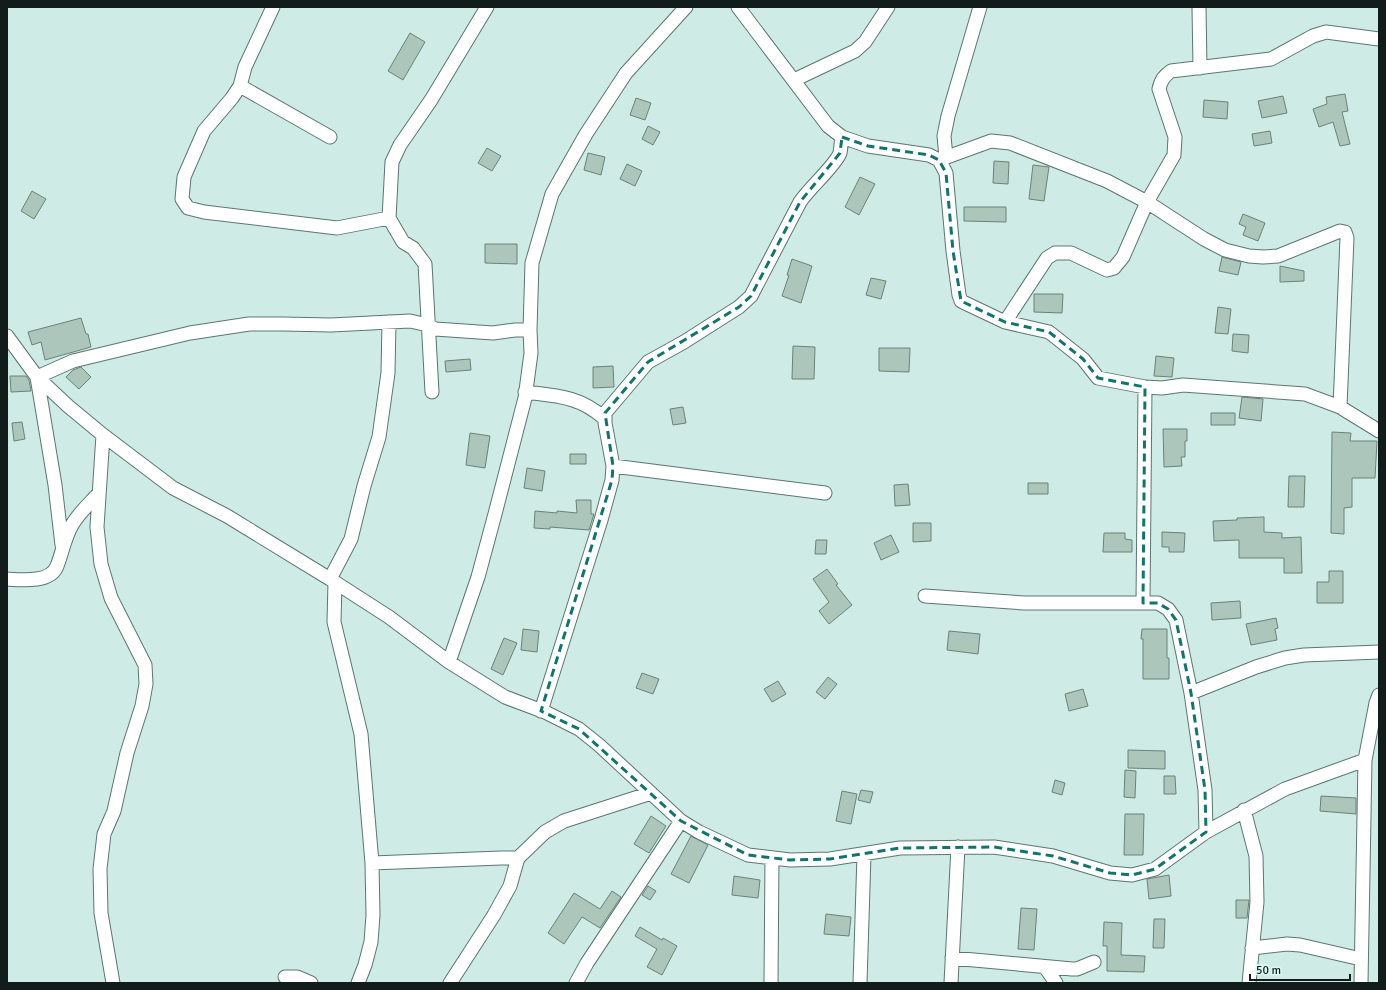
<svg xmlns="http://www.w3.org/2000/svg" width="1386" height="990" font-family="Signika,sans-serif">
<style>
.building{fill:#adc6bb;stroke:#6b8278}
.lines{fill:none;stroke-linecap:round;stroke-linejoin:round}
.minor-casing{stroke:#5c7672;stroke-width:15}
.minor{stroke:#fff;stroke-width:13}
.marked{fill:none;stroke:#0f766e;stroke-width:3;stroke-dasharray:8 5;stroke-linejoin:round}
</style>
<rect width="100%" height="100%" fill="#ceebe6"/>
<path class="building" d="M410,33L425,42L403,80L388,71Z
M1345,94L1348,111L1342,112L1350,144L1340,146L1333,122L1319,127L1313,109L1327,104L1326,97Z
M1283,96L1287,113L1262,118L1258,101Z
M636,98L651,103L645,120L630,115Z
M1204,100L1228,102L1227,119L1203,117Z
M648,126L660,132L653,145L642,139Z
M1270,131L1272,143L1254,146L1252,134Z
M487,148L501,156L492,171L478,163Z
M588,153L605,157L601,175L584,170Z
M994,161L1009,162L1008,184L993,183Z
M627,164L642,171L635,186L620,179Z
M1033,165L1049,167L1044,201L1029,199Z
M860,177L875,184L859,215L845,207Z
M32,191L46,199L34,219L21,211Z
M964,207H1006V222L964,221Z
M1243,214L1265,223L1258,241L1243,235L1246,227L1239,224Z
M485,244H517V264L485,263Z
M1222,257L1241,262L1238,275L1219,271Z
M792,259L812,266L801,303L782,296L789,275H787Z
M1280,266L1304,271V281L1280,282Z
M871,278L886,281L881,299L866,295Z
M1034,294H1063L1062,313L1034,312Z
M1218,307L1231,309L1228,334L1215,333Z
M81,318L86,334H88L91,347L45,360L41,342L32,345L28,332Z
M1233,334L1249,335L1248,353L1232,351Z
M793,346L815,347L814,379H792Z
M879,348H910L909,372L879,371Z
M1156,356L1174,358L1172,377L1154,376Z
M470,359L471,370L446,372L445,361Z
M613,366L614,387L593,388V367Z
M81,367L91,377L79,389L66,377L73,370Z
M10,376H26L29,380L31,391L11,392Z
M1242,397L1263,399L1261,421L1239,418Z
M683,407L686,423L673,425L670,409Z
M1211,413H1235V425H1211Z
M22,422L25,439L14,441L12,423Z
M1163,429H1187V441H1185V457H1181L1182,466L1164,467Z
M1332,432L1351,433L1350,441H1377L1375,478H1352V507L1344,508V534L1331,533Z
M470,433L490,436L485,468L466,465Z
M570,454H586V464H570Z
M527,468L545,471L542,491L524,488Z
M1289,476H1305L1304,507H1288Z
M1028,483H1048V494H1028Z
M908,484L910,505L895,506L894,485Z
M576,500H591V514H594L589,530L550,527V529L534,528L535,511L557,513V511L577,513Z
M1264,517V532L1282,533V538L1301,537L1302,573H1284V558H1239V540L1214,541L1213,521L1237,520V518Z
M913,523H931V541L913,542Z
M1162,532L1185,533L1184,552H1169V547H1162Z
M1104,533H1125V539L1132,540V552H1103Z
M891,535L899,552L881,560L874,543Z
M816,540H827L826,554H815Z
M827,569L838,584L836,585L852,605L829,624L819,611L829,602L813,579Z
M1329,571H1343V603H1317V582H1329Z
M1240,601L1241,618L1212,620L1211,603Z
M1276,618L1278,628L1275,629L1277,640L1251,645L1246,624Z
M523,629L539,631L537,652L521,650Z
M1142,629H1167V658H1169V679H1143V639H1141Z
M949,631L980,634L978,654L947,650Z
M504,638L517,643L503,675L491,669Z
M642,673L659,679L653,694L636,688Z
M828,677L837,684L825,699L816,692Z
M778,681L786,694L772,702L764,689Z
M1083,689L1088,706L1069,711L1065,694Z
M1128,750L1165,751V769L1128,768Z
M1125,770L1136,771L1135,798L1124,797Z
M1164,776H1175L1176,794H1164Z
M1055,780L1065,783L1062,795L1052,792Z
M861,790L873,792L870,803L858,800Z
M842,791L857,794L851,824L836,821Z
M1321,796L1356,798V814L1320,811Z
M1125,814H1144L1143,855H1124Z
M651,816L666,826L649,853L634,844Z
M691,836L708,845L689,883L671,874Z
M1169,875L1171,896L1149,899L1147,879Z
M734,876L760,880L758,898L732,895Z
M648,886L656,891L650,900L642,895Z
M612,891L621,897L600,928L582,917L564,944L548,933L574,893L600,909Z
M1236,900H1249L1247,918H1236Z
M1021,908L1037,909L1034,950L1018,949Z
M826,914L851,917L849,936L824,934Z
M1154,919H1165L1164,948H1153Z
M1104,922L1122,923L1121,955L1145,956L1144,972L1107,971V946H1103Z
M640,927L662,940L663,938L677,946L662,975L647,967L657,949L635,936Z"/>
<g class="lines">
<defs>
<path id="minor" d="M273,7L245,67L240,86L232,98L204,131L184,177L182,199L188,208L204,212L337,228L389,218
M738,7L828,126L842,137L868,146L929,155L939,160L946,173L953,251L959,295L961,301L965,303L1005,322L1049,332L1083,359L1098,378L1145,387L1162,388L1183,385L1305,394L1340,407L1379,431
M1199,7L1200,68
M794,80L855,51L865,42L888,7
M240,86L330,137
M946,157L944,136L948,116L980,7
M939,160L991,141L1010,143L1107,181L1147,202L1204,239L1225,250L1249,256L1263,257L1278,256L1340,231L1345,232L1347,238L1340,407
M1005,322L1047,258L1055,253H1071L1107,270L1114,268L1123,257L1147,202L1174,155L1175,137L1159,89C1161,80 1164,76 1171,71L1271,59L1313,36L1326,32L1379,39
M7,336L37,377L68,406L103,435L173,488L227,516L330,579L389,617L449,662L505,697L545,712L579,729L599,745L681,821L699,832L748,855L790,860L830,859L900,848L994,847L1053,856L1110,873L1132,875L1155,869L1206,832L1285,789L1365,760
M432,392L425,264L413,248L403,242L389,218L392,162L400,145L431,100L487,7
M525,392C557,396 579,396 604,418
M103,435L97,527L101,564L111,598L145,665L146,684L142,706L127,753L114,811L104,834L100,869L101,913L113,983
M613,466L825,493
M62,545L55,485L37,377L73,361L190,333L249,324H283L331,325L410,321L428,325L435,329L493,333L515,330H530
M7,579C22,580 51,583 57,566C63,551 64,539 72,525C78,514 89,504 98,494
M330,579L351,539L364,486L379,437L388,373L389,322
M335,582L334,622L361,734L372,863L373,915L371,942L365,965L358,983
M925,596L1024,603H1158L1168,609L1176,620L1191,693L1205,790L1206,832
M1143,603L1145,387
M449,662L478,577L495,514L525,398L531,353L530,330L532,263L552,194L586,134L626,73L686,7
M1191,693L1256,667L1285,658L1304,655L1379,652
M541,711L601,520L612,480L613,466L605,423V413L648,362L684,342L739,307L751,296L800,202C809,188 835,166 840,153C841,148 841,142 842,137
M1244,810L1256,856L1257,902L1249,983
M372,863L501,858H518
M1252,948L1287,944L1300,945L1361,959
M952,958L1072,969H1077L1094,962
M1045,967L1056,983
M285,977H297L311,983
M450,983L494,915L510,886L518,858L545,832L564,821L651,793
M576,983L587,963L681,821
M771,983L772,858
M860,983L864,854
M951,983L958,847
M1361,983L1365,760L1376,703L1379,695"/>
</defs>
<use href="#minor" class="minor-casing"/>
<use href="#minor" class="minor"/>
</g>
<path class="marked" d="M842,137L868,146L929,155L939,160L946,173L953,251L961,301L1005,322L1049,332L1083,359L1098,378L1145,387L1143,603H1158L1168,609L1176,620L1191,693L1205,790L1206,832L1155,869L1132,875L1110,873L1053,856L994,847L900,848L830,859L790,860L748,855L681,821L579,729L541,711L612,480L613,466L605,413L648,362L739,307L751,296L800,202L840,153Z"/>
<rect width="1386" height="990" fill="none" stroke="#121d1b" stroke-width="16"/>
<path d="M1250 974v6h100v-6" fill="none" stroke="#121d1b" stroke-width="2"/>
<text x="1256" y="974" font-size="12" fill="#121d1b" stroke="#dbf8f3" stroke-width="3" paint-order="stroke">50 m</text>
</svg>
